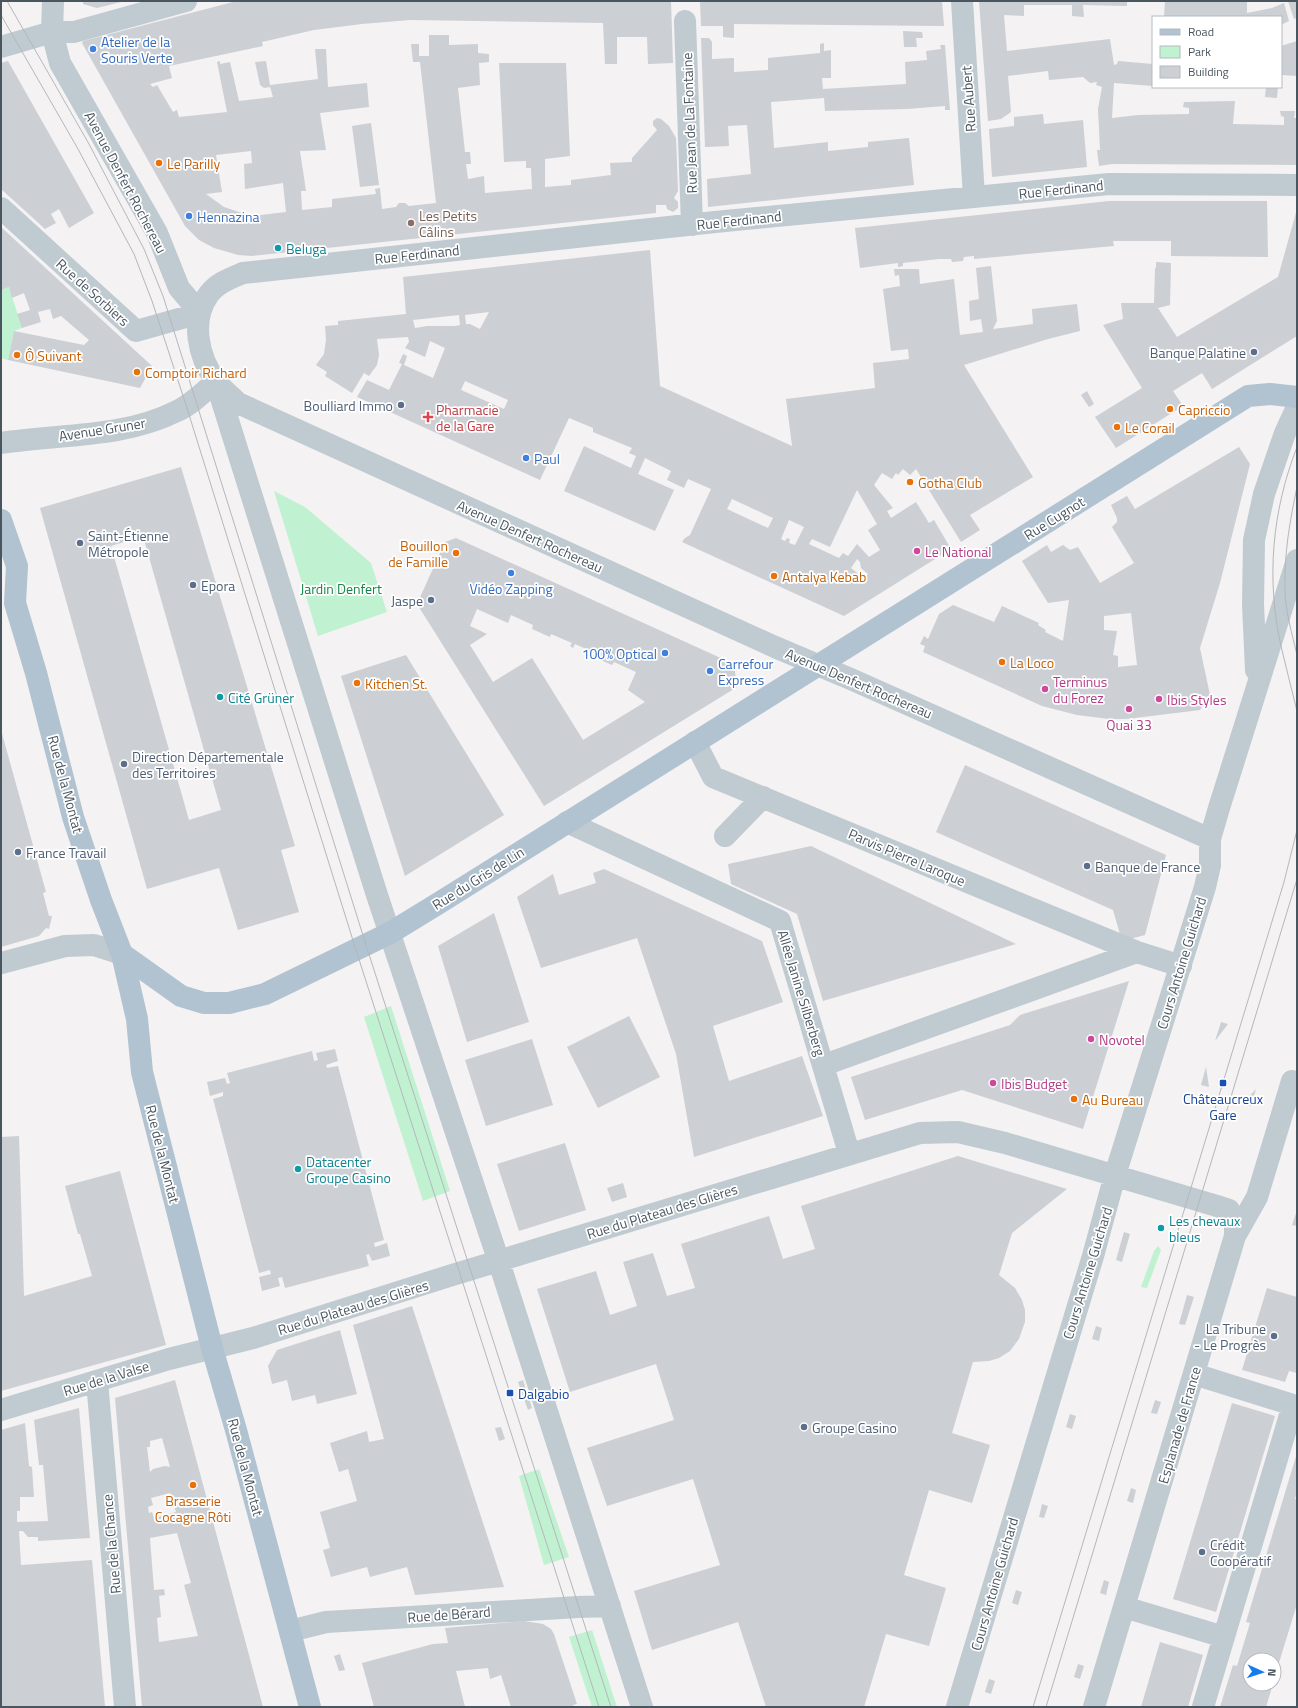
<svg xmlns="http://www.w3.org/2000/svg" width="1298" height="1708" font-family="'Titillium Web',sans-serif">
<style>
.green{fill:#c0f1d1}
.building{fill:#cccfd4;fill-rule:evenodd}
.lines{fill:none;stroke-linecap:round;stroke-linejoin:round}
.minor{stroke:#bfcad1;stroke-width:22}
.major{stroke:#b1c2d1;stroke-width:22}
.tram{stroke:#b4b7bc;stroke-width:1}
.shop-dot{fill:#3f7fe0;stroke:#fff;stroke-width:1.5}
.food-dot{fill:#e8710a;stroke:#fff;stroke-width:1.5}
.education-dot{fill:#8d6e63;stroke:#fff;stroke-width:1.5}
.culture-dot{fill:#0f9aa8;stroke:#fff;stroke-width:1.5}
.service-dot{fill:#5c6f8a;stroke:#fff;stroke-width:1.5}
.health-dot{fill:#e0444e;stroke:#fff;stroke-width:1.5}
.hotel-dot{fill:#d1479c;stroke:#fff;stroke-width:1.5}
.transit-dot{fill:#1a4fb4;stroke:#fff;stroke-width:1.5}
.labels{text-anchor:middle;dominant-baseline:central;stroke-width:3.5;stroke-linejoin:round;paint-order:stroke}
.shop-label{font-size:14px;fill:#366cbe;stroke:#fff;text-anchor:start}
.street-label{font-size:14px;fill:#495660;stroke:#fff}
.food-label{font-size:14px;fill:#c56008;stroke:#fff;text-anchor:start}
.education-label{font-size:14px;fill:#785e54;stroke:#fff;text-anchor:start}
.culture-label{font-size:14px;fill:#0d838f;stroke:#fff;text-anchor:start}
.service-label{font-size:14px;fill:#4e5e75;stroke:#fff;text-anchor:start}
.health-label{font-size:14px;fill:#be3a42;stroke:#fff;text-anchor:start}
.hotel-label{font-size:14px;fill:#b23c85;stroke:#fff;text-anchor:start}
.park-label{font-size:14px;fill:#158648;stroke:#fff}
.transit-label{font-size:14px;fill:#164399;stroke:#fff}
</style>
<rect width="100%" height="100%" fill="#f4f2f2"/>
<path class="green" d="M9,287L22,328L14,331L8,360L1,358V290Z
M274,491L305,507L371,563L387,612L318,636Z
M391,1006L450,1191L423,1201L364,1017Z
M1158,1246L1161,1250L1147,1288L1141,1287L1154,1251Z
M539,1469L569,1557L544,1565L519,1476Z
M592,1630L617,1707H592L569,1637Z"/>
<path class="building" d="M83,1H121V2L97,8L83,4Z
M237,1H671L673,63L648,64L647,37H617V64H605L603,23L410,20L362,24L314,30L262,42L263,46L169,66L172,78L150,84L153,87L157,85L173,112L177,110L179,117L227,112L217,62L220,61V64L230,62L239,101L273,97L270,87L264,88L260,85L255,62L266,61L270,85L318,79L315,49H326L328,87L367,83L369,107L320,113L326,150L300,151L306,191H301L302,210L332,207V199L376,194L375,189L380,188L382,209L396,207L399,203H405L409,206L436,203L420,62H413L411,44H419V56H429V35H449V45L478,44V53L489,54V62L479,63L480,85L458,88L465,152H470L471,164H466L468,179L484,176L485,193L532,189L531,168H526V161L504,162L499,63H566L570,156L545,159V187L571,185V180L611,175L610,163L632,162V158L657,130L653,125V121L657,118L661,119L669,126L676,138L678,191L674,198L678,202V208L673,212L667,209L666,205H656V213L252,256L238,255L214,248L199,240L185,226L82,43L83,41ZM251,151L252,163L244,164L245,189L283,183L286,212L251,216L224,207L206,194L222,192L216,155Z
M700,1H942L944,26L734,24V38L723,37V26H701Z
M979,1H1127V6L1083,5L1084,17L1072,16V5H1024V16L1004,15L1007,51L1110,39L1114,65L1117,64L1118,61L1153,64V86L1114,83L1112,118L1138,115L1189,114V108L1183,107L1184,102L1235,101L1233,124L1284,125V117L1281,116L1280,111H1295L1294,118H1297V165L1112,164L1099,166L1097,150H1100L1098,109L1102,87L1096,85L1097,82L1090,83L1083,77L1049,80L1048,71L1008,76L1011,112L1001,119L988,121Z
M1165,1H1247V13L1272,8L1284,3L1289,21L1281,25V17H1164Z
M1288,1H1297V18L1294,19Z
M903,31L922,32L923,38H916L917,47H904Z
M701,38H709L712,42V59L734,58V72L768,70V58L820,53V44L824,43V51L831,50V78H822L823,89L906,84L905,62L927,60L926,51L941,49L940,45H945L950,110H945V106L907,109L825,111L824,98L771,102L774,148L828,142V151L868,147V142L909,138L914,185L708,207L707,179L751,174L747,125L728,126L729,146L705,147Z
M1297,41V76L1281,75V46Z
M8,61L94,213L69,228L59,209L51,214L56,223L45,229L1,189V63Z
M1266,87H1278L1277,98L1265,97Z
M1043,114L1044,124L1083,120L1087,167L992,177L989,129L1014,126V117Z
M371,123L379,185L360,187L352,126Z
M1109,201H1267L1268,257L1171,256V241H1113L1114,246L974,259V256L964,257L963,261L952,262L951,259H939L903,263V266L898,267V263L860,268L855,228Z
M1297,209V336L1212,389L1202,373L1173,391L1183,406L1116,448L1095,417L1142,388L1103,325L1123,319L1121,303H1154L1155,268H1156V262L1171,263L1170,305L1158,308L1177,337L1278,277Z
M1,227L152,366L140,388L8,360L14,331L84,345L89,340L61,316L53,319L50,309L38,312L41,322L22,328L17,314L30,310L24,293L12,298L9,287L1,290Z
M650,250L660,386L792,446L786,399L875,388L873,363L909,359L908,349L891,351L883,289L900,286L899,275L895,276L894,269H919L920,284L954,279L960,335L983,332L981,319L970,321L969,301L979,299L976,268L991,266L997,321L993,329L1033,324L1032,309L1077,304L1080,331L1048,339L964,365L1033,477L970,515L980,530L961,542L916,469L910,475L903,469L898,475L896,473L892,479L882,473L874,485L893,508L887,511L891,518L916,502L929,523L934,520L951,549L844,616L682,542L685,538L690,535L711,489L688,479L684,488L667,480L671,471L645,458L638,474L674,490L655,531L564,491L584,446L631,468L636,456L629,453L632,448L593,432V428L569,418L540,480L357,397L367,380L389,390L402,364L399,363L403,354L407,356L404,365L433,378L445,348L430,341L425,357L405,348L409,342L408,337L377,339L379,355L377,365L369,376L364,373L352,393L325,376L327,372L316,365L324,354L326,340L325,326L338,325V321L406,314L403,277ZM489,312L480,329L470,324H466L465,315ZM459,315L460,325L455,326H427L415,328L413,320ZM465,381L508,400L504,409L461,390ZM857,490L877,524L868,530L880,550L869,557L857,544L848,556L843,553L839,558L809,544L812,539L830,547ZM732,499L773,518L768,528L727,509ZM789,520L804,527L795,545L789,543L790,539L787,538L785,541L781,539ZM857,559L860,562L861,568L868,574L865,579L851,568Z
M1087,391L1094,404L1089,407L1081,395Z
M1239,447L1250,464L1220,583L1200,648L1210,695L1200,710L1127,719H1109L1077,715L1042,706L923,652L925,646L920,644L924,636L928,639L939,614L953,605L994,622L1002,606L1039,623L1038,625L1046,630L1045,632L1063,641L1069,600L1048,603L1022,561L1047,545L1051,552L1063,545L1070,550L1078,547L1100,583L1134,563L1112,527L1117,522V518L1111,505L1127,496L1135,509ZM1131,613L1137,665L1118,667V656L1113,655L1117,631L1104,630V616Z
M181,467L295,846L281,850L299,912L238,930L219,868L147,889L40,508ZM143,536L221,810L189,820L111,546Z
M456,538L734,664L737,687L544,806L417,604L445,542ZM477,609L508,623L511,615L533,625L532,629L550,637L551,634L572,643L570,646L573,648L575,644L595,653L594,657L612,665L614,662L636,672L628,690L645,702L583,740L532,658L493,682L470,645L487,634L470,626Z
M406,655L504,815L405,876L341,676Z
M1,730L46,892L43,893L49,916H52L49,929L46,928L39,936L1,947Z
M965,765L1166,855L1145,935L1122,941L1113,910L936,832Z
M811,846L1016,944L823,1001L797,914L731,884L728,864Z
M604,869L762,941L783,1002L713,1026L729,1081L802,1056L823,1116L694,1157L676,1054L637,938L541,968L517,897L553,874L559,895L596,883L593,873Z
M494,913L529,1022L467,1042L438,946Z
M1129,981L1083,1129L962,1090L865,1120L851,1077L1010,1025L1020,1015Z
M629,1016L660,1077L598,1108L567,1047Z
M1221,1022L1228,1024L1215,1041Z
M532,1039L553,1105L486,1126L465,1060Z
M335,1049L338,1061L326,1065L327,1068L338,1066L384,1240L374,1243L375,1247L387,1243L390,1256L372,1261L369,1254L366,1255L369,1266L285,1288L282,1277L278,1278L280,1286L262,1291L259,1277L271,1274L270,1270L259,1273L213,1099L223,1096V1092L210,1096L207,1082L225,1078L227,1084L230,1083L227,1073L312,1051L314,1061L318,1060L316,1053Z
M1206,1067L1209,1087L1201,1085Z
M1256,1089L1251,1106L1242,1104Z
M19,1136L24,1296L92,1276L80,1234H78L65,1186L120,1171L166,1345L1,1391V1137Z
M565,1143L586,1210L519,1231L497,1164Z
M958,1156L1067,1189L1012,1233L999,1275L1015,1288L1022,1300L1025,1310V1322L1019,1339L1010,1351L999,1358L989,1361L973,1362L952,1433L990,1445L972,1503L929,1490L904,1575L946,1588L929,1646L886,1634L864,1707H766L738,1622L652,1650L634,1591L720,1565L693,1479L607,1506L587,1448L674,1420L656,1364L570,1392L537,1289L596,1271L610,1315L637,1306L623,1262L653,1253L667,1296L695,1288L681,1244L769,1216L783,1259L815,1249L801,1206Z
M623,1183L627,1197L612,1202L607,1188Z
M1297,1210V1226L1292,1225Z
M1124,1232L1130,1234L1122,1262L1116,1260Z
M1267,1288L1297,1297V1373L1289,1371L1285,1382L1242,1370Z
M1187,1295L1194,1297L1185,1325L1179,1324Z
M412,1306L504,1587L415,1595L407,1567L370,1577L367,1567L331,1577L323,1550L330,1548L320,1512L357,1501L348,1469L339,1472L330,1443L367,1431L369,1442L384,1439L353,1325Z
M1096,1326L1102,1328L1099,1341L1092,1339Z
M340,1330L357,1394L317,1404L315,1395L292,1401L287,1380L272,1384L268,1366L277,1350Z
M175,1380L198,1466L263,1707H142L115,1398ZM162,1438L170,1467L165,1466L153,1469L150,1472L147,1447H150V1441ZM170,1493L176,1512L154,1518L152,1512L149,1513L148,1507L153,1505L151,1498ZM177,1533L191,1583L184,1585L198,1636L159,1642L157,1618L161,1617L159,1596L165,1595L164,1589L154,1590L150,1538Z
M523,1380L532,1408L528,1410L518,1382Z
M1155,1400L1161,1402L1157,1414L1151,1413Z
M1232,1403L1275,1416L1216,1612L1173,1599Z
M79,1408L90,1538L38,1541V1537H28L23,1531H19L21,1565L92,1560L105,1707H1V1430L25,1423L29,1466L32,1467L34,1497H20V1511H17V1522L48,1521L43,1465H39L34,1420Z
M1070,1414L1076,1416L1072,1429L1066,1427Z
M501,1427L505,1439L499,1441L495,1428Z
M1297,1453V1491L1295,1499L1297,1500V1604L1274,1679V1660H1250V1684H1273L1266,1707H1220L1233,1665L1237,1666L1250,1623L1246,1622Z
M1131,1488L1136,1490L1133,1503L1127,1501Z
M1042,1504L1048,1506L1044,1518L1039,1517Z
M1104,1580L1109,1582L1106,1595L1100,1593Z
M1016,1590L1022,1592L1018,1605L1012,1603Z
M524,1621L543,1624L551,1629L554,1634L577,1704L573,1705L574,1707H511L501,1675L490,1679L488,1668L456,1671L465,1707H374L362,1663L433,1644L448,1643L445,1628Z
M1160,1642L1203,1655L1188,1707H1141Z
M340,1654L345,1670L339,1671L334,1656Z
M1078,1664L1084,1666L1080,1679L1074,1677Z
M989,1679L995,1681L991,1694L985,1692Z"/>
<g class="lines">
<path class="minor" d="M53,1L52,32L60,63L157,233L179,288L200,313
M962,1L974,197
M685,21L692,225
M1,47L52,32H74L186,1
M1,208L136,331L200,313
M216,382L376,892L499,1262L642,1707
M1,443C59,434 124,438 177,411C192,404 204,392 216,381
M1256,670L1253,604L1254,540L1264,494L1285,433L1297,407
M695,742L713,777L1137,952L1181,966
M567,822L780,921L849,1153
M725,836L763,797
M1210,839L853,680L775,647L238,403C231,396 222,389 216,381C198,357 190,320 209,294C217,283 231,278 243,273L715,222L1109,184L1297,185
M1,963L65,946L94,945L122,954
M824,1065L1137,952
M1235,1236L1257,1197L1292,1081
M1194,1374L1293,1405L1203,1707
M97,1381L125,1707
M1,1410L169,1359L253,1338L449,1276L920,1133L958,1132L1005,1143L1217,1206L1229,1210L1235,1222V1236L1094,1707
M1124,1607L1224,1637
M290,1631L326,1622L578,1607L610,1606
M957,1707L1093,1256L1115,1175L1205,887L1210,865V839L1219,808L1297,560"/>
<path class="major" d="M1,520L17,566L15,603L36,673L73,817L101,900L122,954L137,1019L142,1072L212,1348L236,1430L310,1707
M122,954L181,996L204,1003H229L265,994L390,933L439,903L1248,396L1270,394L1297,397"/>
<path class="tram" d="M7,1L89,144L144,249L163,296L366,945L611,1707
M1,15L78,149L134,254L152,301L186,405L356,950L599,1707
M1297,447C1272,511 1266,579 1281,646C1286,668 1292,690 1297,711
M1297,487C1290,520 1284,554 1285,588C1285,611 1292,633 1297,655
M1033,1707L1284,882L1297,830
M1046,1707L1297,879"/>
</g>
<g class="shop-dot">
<circle cx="93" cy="49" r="4"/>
<circle cx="189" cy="216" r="4"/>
<circle cx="526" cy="458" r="4"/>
<circle cx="511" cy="573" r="4"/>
<circle cx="665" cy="653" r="4"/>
<circle cx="710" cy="671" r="4"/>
</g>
<g class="food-dot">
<circle cx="159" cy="163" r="4"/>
<circle cx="17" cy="355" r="4"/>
<circle cx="137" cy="372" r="4"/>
<circle cx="1170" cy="409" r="4"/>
<circle cx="1117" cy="427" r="4"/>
<circle cx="910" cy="482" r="4"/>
<circle cx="456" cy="553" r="4"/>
<circle cx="774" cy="576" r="4"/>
<circle cx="1002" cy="662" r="4"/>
<circle cx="357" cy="683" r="4"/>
<circle cx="1074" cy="1099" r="4"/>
<circle cx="193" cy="1485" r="4"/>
</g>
<circle class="education-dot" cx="411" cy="223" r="4"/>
<g class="culture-dot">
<circle cx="278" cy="248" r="4"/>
<circle cx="220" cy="697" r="4"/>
<circle cx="298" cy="1169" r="4"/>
<circle cx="1161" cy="1228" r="4"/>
</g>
<g class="service-dot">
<circle cx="1254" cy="352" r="4"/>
<circle cx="401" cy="405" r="4"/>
<circle cx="80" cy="543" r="4"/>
<circle cx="193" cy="585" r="4"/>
<circle cx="431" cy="600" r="4"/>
<circle cx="124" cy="764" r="4"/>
<circle cx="18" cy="852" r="4"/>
<circle cx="1087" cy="866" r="4"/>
<circle cx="1274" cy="1336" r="4"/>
<circle cx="804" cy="1427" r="4"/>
<circle cx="1202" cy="1552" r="4"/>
</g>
<path class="health-dot" d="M426 411h4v4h4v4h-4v4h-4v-4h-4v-4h4z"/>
<g class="hotel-dot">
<circle cx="917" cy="551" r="4"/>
<circle cx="1045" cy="689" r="4"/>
<circle cx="1159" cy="699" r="4"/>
<circle cx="1129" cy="709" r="4"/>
<circle cx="1091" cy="1039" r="4"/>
<circle cx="993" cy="1083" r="4"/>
</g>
<g class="transit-dot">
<rect x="1219" y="1079" width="8" height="8" rx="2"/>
<rect x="506" y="1389" width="8" height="8" rx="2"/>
</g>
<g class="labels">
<g class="shop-label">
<text x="101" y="41">Atelier de la<tspan x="101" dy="16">Souris Verte</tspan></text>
<text x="197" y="216">Hennazina</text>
<text x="534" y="458">Paul</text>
<text x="511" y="588" text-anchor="middle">Vidéo Zapping</text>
<text x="657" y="653" text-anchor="end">100% Optical</text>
<text x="718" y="663">Carrefour<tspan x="718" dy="16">Express</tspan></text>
</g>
<g class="street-label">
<text transform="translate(968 99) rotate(-94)">Rue Aubert</text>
<text transform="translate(689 123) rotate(-92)">Rue Jean de La Fontaine</text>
<text transform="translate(126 182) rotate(62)">Avenue Denfert Rochereau</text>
<text transform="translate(1061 189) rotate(-6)">Rue Ferdinand</text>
<text transform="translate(739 220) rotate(-6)">Rue Ferdinand</text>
<text transform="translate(417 254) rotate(-6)">Rue Ferdinand</text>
<text transform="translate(93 292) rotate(42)">Rue de Sorbiers</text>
<text transform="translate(102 429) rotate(-9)">Avenue Gruner</text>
<text transform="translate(1054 518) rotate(-32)">Rue Cugnot</text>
<text transform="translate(530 536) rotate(24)">Avenue Denfert Rochereau</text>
<text transform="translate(859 683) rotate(23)">Avenue Denfert Rochereau</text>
<text transform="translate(66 784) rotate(75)">Rue de la Montat</text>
<text transform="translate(907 857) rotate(23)">Parvis Pierre Laroque</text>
<text transform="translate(478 878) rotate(-32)">Rue du Gris de Lin</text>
<text transform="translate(1181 963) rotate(-73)">Cours Antoine Guichard</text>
<text transform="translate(802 993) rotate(73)">Allée Janine Silberberg</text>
<text transform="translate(163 1154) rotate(76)">Rue de la Montat</text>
<text transform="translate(662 1211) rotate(-17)">Rue du Plateau des Glières</text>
<text transform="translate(1087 1273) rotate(-73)">Cours Antoine Guichard</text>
<text transform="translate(353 1307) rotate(-17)">Rue du Plateau des Glières</text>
<text transform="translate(106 1378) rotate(-17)">Rue de la Valse</text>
<text transform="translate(1179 1425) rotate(-74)">Esplanade de France</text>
<text transform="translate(246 1467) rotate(75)">Rue de la Montat</text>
<text transform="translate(111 1544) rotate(-95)">Rue de la Chance</text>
<text transform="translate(994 1584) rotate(-74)">Cours Antoine Guichard</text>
<text transform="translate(449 1614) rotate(-4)">Rue de Bérard</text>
</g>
<g class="food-label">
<text x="167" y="163">Le Parilly</text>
<text x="25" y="355">Ô Suivant</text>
<text x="145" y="372">Comptoir Richard</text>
<text x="1178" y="409">Capriccio</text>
<text x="1125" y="427">Le Corail</text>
<text x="918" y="482">Gotha Club</text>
<text x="448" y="545" text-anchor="end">Bouillon<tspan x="448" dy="16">de Famille</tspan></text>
<text x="782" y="576">Antalya Kebab</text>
<text x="1010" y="662">La Loco</text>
<text x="365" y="683">Kitchen St.</text>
<text x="1082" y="1099">Au Bureau</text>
<text x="193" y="1500" text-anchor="middle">Brasserie<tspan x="193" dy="16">Cocagne Rôti</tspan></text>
</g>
<g class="education-label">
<text x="419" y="215">Les Petits<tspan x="419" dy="16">Câlins</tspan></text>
</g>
<g class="culture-label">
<text x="286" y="248">Beluga</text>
<text x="228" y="697">Cité Grüner</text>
<text x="306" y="1161">Datacenter<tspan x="306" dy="16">Groupe Casino</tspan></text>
<text x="1169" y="1220">Les chevaux<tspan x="1169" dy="16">bleus</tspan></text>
</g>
<g class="service-label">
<text x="1246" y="352" text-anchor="end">Banque Palatine</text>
<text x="393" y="405" text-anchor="end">Boulliard Immo</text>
<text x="88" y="535">Saint-Étienne<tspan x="88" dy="16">Métropole</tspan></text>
<text x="201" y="585">Epora</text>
<text x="423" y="600" text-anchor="end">Jaspe</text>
<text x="132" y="756">Direction Départementale<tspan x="132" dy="16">des Territoires</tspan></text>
<text x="26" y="852">France Travail</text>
<text x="1095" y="866">Banque de France</text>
<text x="1266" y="1328" text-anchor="end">La Tribune<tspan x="1266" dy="16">- Le Progrès</tspan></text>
<text x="812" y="1427">Groupe Casino</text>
<text x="1210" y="1544">Crédit<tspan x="1210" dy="16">Coopératif</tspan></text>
</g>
<g class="health-label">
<text x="436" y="409">Pharmacie<tspan x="436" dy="16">de la Gare</tspan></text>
</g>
<g class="hotel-label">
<text x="925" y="551">Le National</text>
<text x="1053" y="681">Terminus<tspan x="1053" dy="16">du Forez</tspan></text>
<text x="1167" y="699">Ibis Styles</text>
<text x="1129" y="724" text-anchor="middle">Quai 33</text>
<text x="1099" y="1039">Novotel</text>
<text x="1001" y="1083">Ibis Budget</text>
</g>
<g class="park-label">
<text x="341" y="588">Jardin Denfert</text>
</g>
<g class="transit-label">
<text x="1223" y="1098">Châteaucreux<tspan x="1223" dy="16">Gare</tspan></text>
<text x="518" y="1393" text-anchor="start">Dalgabio</text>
</g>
</g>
<rect width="1298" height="1708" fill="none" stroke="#495660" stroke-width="4"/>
<rect x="1152" y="16" width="130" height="72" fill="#ffffff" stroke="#b6bbbf"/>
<rect x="1160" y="29" width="20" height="6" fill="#b1c2d1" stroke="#b6bbbf"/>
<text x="1188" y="36" font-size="12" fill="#495660">Road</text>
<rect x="1160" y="46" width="20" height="12" fill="#c0f1d1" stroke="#b6bbbf"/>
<text x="1188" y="56" font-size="12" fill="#495660">Park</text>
<rect x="1160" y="66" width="20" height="12" fill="#cccfd4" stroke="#b6bbbf"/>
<text x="1188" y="76" font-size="12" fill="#495660">Building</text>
<g transform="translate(1262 1672) rotate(93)"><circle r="19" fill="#ffffff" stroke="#b6bbbf"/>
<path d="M0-3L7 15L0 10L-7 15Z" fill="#147ceb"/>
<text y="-6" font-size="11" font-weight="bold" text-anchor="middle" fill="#495660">N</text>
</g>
</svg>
